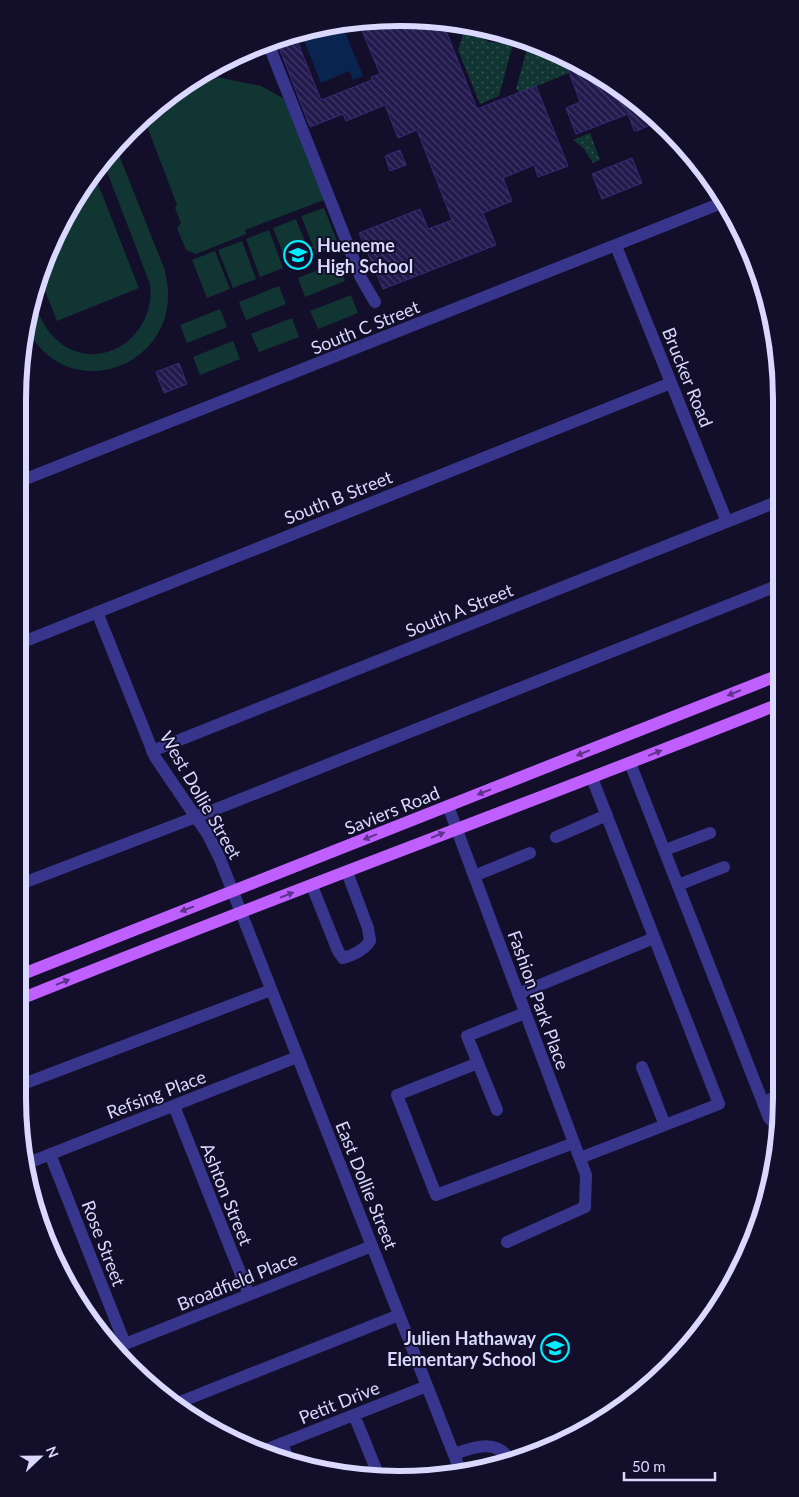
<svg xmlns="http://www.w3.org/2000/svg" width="799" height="1497" font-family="Lato,sans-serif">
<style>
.grass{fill:url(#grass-dots)}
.park{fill:#113532}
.water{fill:#09244f}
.building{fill:url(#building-back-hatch);stroke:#382a7a}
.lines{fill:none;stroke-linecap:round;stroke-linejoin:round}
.minor{stroke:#38368c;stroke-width:12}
.major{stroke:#bf5fff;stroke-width:12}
.oneway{fill:#60338a}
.labels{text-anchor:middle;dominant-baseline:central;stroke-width:4;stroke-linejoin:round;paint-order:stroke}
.poi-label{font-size:18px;font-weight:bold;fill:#dbd8ff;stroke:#130f2a;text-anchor:start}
.street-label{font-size:18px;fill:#dbd8ff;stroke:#130f2a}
.rim{fill:none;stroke:#dbd8ff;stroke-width:6}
</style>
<defs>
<pattern id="grass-dots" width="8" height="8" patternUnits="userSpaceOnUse" patternTransform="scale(1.25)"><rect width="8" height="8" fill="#113532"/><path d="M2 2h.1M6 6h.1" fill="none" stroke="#335251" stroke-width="1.8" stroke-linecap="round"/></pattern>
<pattern id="building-back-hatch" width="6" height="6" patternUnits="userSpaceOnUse" patternTransform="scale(1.25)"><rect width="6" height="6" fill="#22194c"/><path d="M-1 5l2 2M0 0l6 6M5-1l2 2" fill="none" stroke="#423a67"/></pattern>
</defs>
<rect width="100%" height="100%" fill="#130f2a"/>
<path class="grass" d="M466,25L478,27C481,44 498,48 509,35L515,36L499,96L480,104L458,50Z
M529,41L563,56L569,73L520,93L516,89Z
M590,133L600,160L593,163L584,149L573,140Z"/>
<path class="park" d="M216,77L261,86L283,98L324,200L245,230L246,234L196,254L186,250L177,228L181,223L175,208L177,205L144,118L176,91Z
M115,145L164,268C192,362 69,413 26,327L32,296C37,309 42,324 51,334C91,380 157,341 150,284L103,161Z
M94,174L139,288L57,321L40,278L69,209Z
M324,208L339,246L316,254L301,216Z
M296,219L311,257L288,266L273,228Z
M269,230L283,268L260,277L246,239Z
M242,241L256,279L233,288L218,250Z
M215,251L230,289L207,298L192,260Z
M338,262L345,281L305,297L298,278Z
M279,286L286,304L246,320L239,302Z
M351,295L358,313L318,329L310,311Z
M220,309L227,327L187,343L180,325Z
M292,318L299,337L259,352L251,334Z
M233,341L240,359L200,375L193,357Z"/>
<path class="water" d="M342,24L363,76L353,80L349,71L321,83L300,31Z"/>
<path class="building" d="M374,18L442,21L477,109L536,86L568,166L538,177L534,165L503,178L512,201L483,213L496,245L383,289L359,233L420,209L428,229L452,220L417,130L398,138L385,105L346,121L343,114L310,127L276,40L294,33L321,100L372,80L371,77L380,74L358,21Z
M563,56L590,69L642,106L650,125L637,131L634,130L628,114L576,134L566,108L580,102Z
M400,150L406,165L390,171L385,156Z
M632,158L642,183L602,199L592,174Z
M179,363L187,384L164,393L156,372Z"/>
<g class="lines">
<path class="minor" d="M268,43L361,278L375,302
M616,246L727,522
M18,482L724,202
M97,612L155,757L208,835L220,859L460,1470
M18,644L671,383
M152,751L779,501
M630,763L769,1118L780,1129
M448,806L586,1175L585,1207L507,1242
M556,837L607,815
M665,850L710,833
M474,876L530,853
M18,885L196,817L779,585
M678,885L724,867
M312,886L338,951L343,958C354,955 364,950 370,941L368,928L347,872
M518,994L654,938
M478,1063L397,1095L436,1195L574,1143
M642,1067L665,1125
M18,1086L271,990
M763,1102L781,1095
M174,1106L249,1295
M497,1110L467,1036L525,1013
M50,1154L125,1344
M580,1158L719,1104L592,778
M28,1163L297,1057
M115,1348L372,1246
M175,1404L399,1315
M354,1415L378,1474
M282,1443L289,1461
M265,1450L427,1386
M454,1454C472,1448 496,1438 509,1459"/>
<path class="major" d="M18,976L779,675
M18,1000C270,898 526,805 779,704"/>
</g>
<defs><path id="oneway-solid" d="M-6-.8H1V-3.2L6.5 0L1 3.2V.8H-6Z" transform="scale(1.25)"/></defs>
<g class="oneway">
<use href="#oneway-solid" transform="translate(734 693) rotate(158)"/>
<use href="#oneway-solid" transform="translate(583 753) rotate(158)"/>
<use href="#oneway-solid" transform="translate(655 753) rotate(-22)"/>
<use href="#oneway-solid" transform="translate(484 792) rotate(159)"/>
<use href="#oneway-solid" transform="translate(438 835) rotate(-22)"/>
<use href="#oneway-solid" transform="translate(370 837) rotate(158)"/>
<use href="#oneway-solid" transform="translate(287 895) rotate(-21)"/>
<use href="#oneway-solid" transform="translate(187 909) rotate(159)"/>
<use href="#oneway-solid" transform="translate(63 982) rotate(-22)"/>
</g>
<defs>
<symbol id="school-ring" viewBox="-11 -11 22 22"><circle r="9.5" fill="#130f2a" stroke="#04ecff" stroke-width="1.5"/><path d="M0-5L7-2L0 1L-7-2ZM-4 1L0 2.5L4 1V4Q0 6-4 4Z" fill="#04ecff"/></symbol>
</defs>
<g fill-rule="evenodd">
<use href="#school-ring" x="282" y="239" width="32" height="32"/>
<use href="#school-ring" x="539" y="1332" width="32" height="32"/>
</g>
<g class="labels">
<g class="poi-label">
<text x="317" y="245">Hueneme<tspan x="317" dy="21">High School</tspan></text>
<text x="536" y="1338" text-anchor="end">Julien Hathaway<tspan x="536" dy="21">Elementary School</tspan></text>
</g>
<g class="street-label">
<text transform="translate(365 327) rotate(-22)">South C Street</text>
<text transform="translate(688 377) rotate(68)">Brucker Road</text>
<text transform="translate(338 497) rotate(-22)">South B Street</text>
<text transform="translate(459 610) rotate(-22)">South A Street</text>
<text transform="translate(201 795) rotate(60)">West Dollie Street</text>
<text transform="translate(392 810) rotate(-22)">Saviers Road</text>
<text transform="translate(539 1000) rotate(70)">Fashion Park Place</text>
<text transform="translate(156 1094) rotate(-21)">Refsing Place</text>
<text transform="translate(367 1185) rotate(68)">East Dollie Street</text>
<text transform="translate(227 1194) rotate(68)">Ashton Street</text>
<text transform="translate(104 1243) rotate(69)">Rose Street</text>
<text transform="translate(237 1281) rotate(-22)">Broadfield Place</text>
<text transform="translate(339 1402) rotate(-22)">Petit Drive</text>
</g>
</g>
<path d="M0 0H799V1497H0ZM399 26H400A373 373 0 0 1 773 399V1098A373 373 0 0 1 400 1471H399A373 373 0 0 1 26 1098V399A373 373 0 0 1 399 26Z" fill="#130f2a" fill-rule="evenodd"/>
<path class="rim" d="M399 26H400A373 373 0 0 1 773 399V1098A373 373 0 0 1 400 1471H399A373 373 0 0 1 26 1098V399A373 373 0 0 1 399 26Z"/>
<g transform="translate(40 1457) rotate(68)" stroke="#130f2a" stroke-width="4" paint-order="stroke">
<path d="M0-4L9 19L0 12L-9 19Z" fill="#dbd8ff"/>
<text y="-8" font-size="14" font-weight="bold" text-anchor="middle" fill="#dbd8ff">N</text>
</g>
<path d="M624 1472v8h91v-8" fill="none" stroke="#dbd8ff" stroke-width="2.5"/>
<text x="632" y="1472" font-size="15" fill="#dbd8ff" stroke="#130f2a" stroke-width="4" paint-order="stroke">50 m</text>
</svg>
